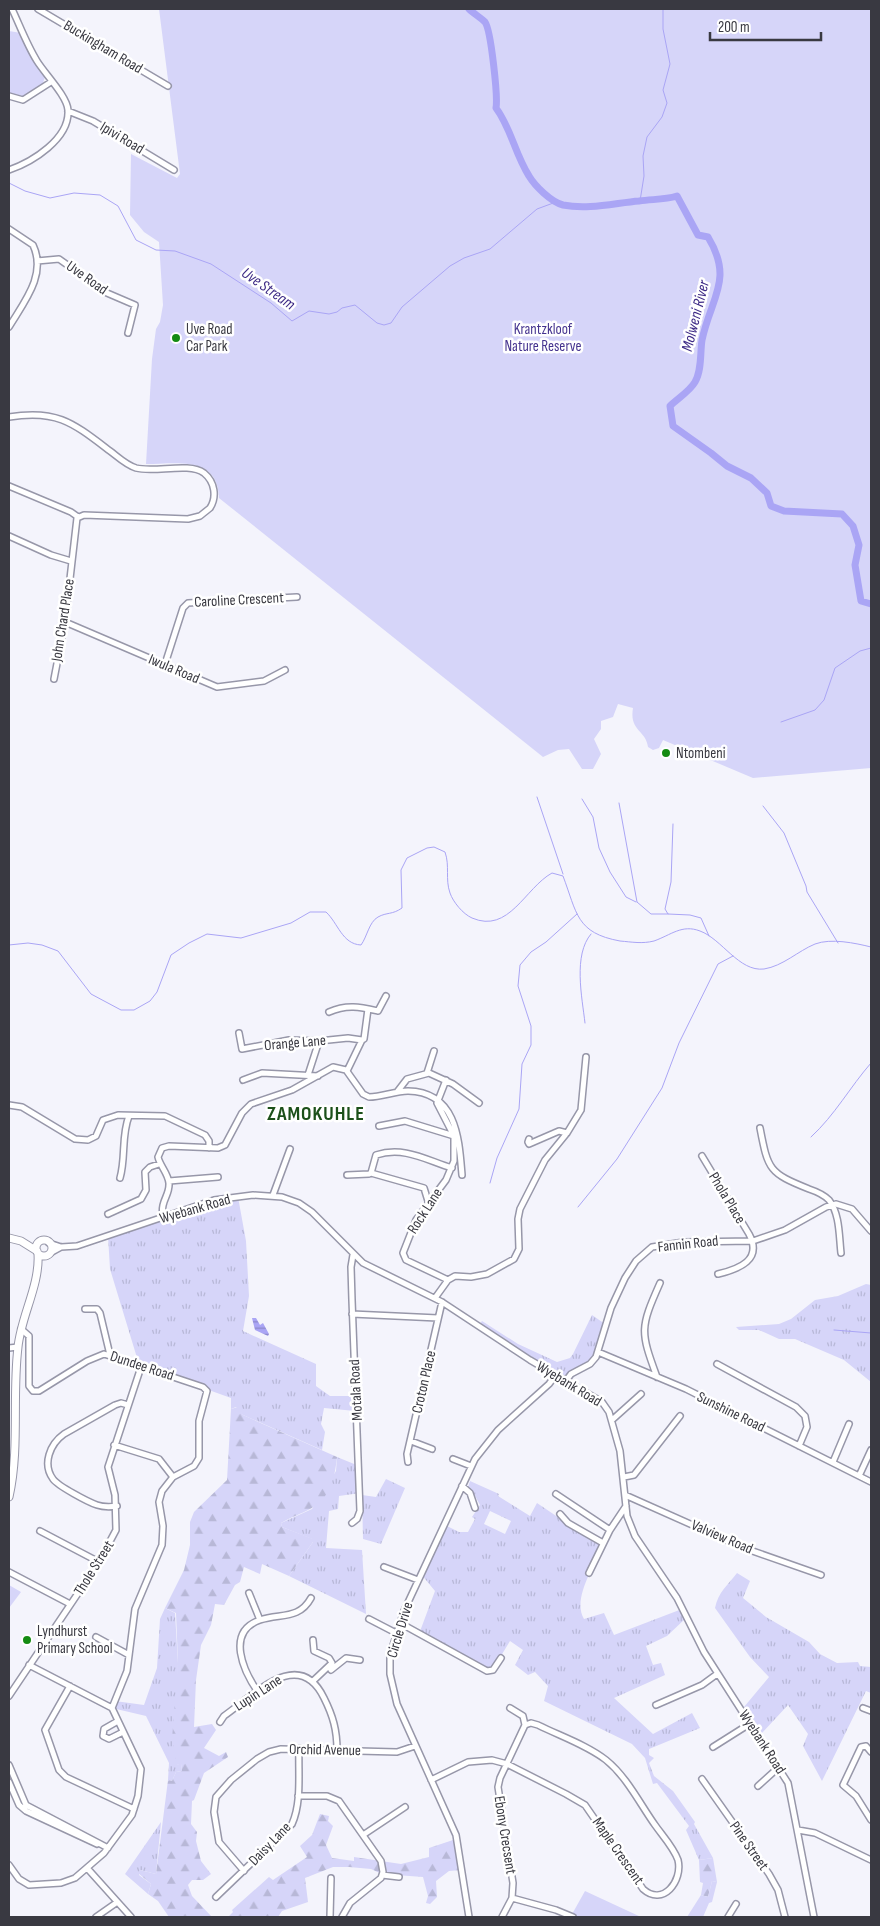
<svg xmlns="http://www.w3.org/2000/svg" width="880" height="1926" font-family="'Sofia Sans Condensed',sans-serif">
<style>
.grass{fill:url(#grass-tufts);fill-rule:evenodd}
.forest{fill:url(#forest-firs)}
.green{fill:#d6d5f9}
.water{fill:url(#water-rules)}
.lines{fill:none;stroke-linecap:round;stroke-linejoin:round}
.stream{stroke:#aaa5f5;stroke-width:1}
.river{stroke:#aaa5f5;stroke-width:7}
.minor-casing{stroke:#9797a9;stroke-width:8}
.major-casing{stroke:#9797a9;stroke-width:9}
.minor{stroke:#fff;stroke-width:5}
.major{stroke:#fff;stroke-width:7}
.poi-dot{fill:#148b12;stroke:#fff;stroke-width:2}
.labels{text-anchor:middle;dominant-baseline:central;stroke-width:5;stroke-linejoin:round;paint-order:stroke}
.street-label{font-size:15px;fill:#393941;stroke:#fff}
.poi-label{font-size:15px;fill:#393941;stroke:#fff;text-anchor:start}
.park-label{font-size:15px;fill:#45338f;stroke:#fff}
.water-label{font-size:16px;font-style:italic;fill:#3e2b86;stroke:#fff}
.district-label{font-size:20px;font-weight:bold;letter-spacing:1px;fill:#1c501a;stroke:#fff}
</style>
<defs>
<pattern id="grass-tufts" width="24" height="20" patternUnits="userSpaceOnUse" patternTransform="scale(1.25)"><rect width="24" height="20" fill="#d6d5f9"/><path d="M3 7l-1-3M5 7V3M7 7l1-3M15 17l-1-3M17 17v-4M19 17l1-3" fill="none" stroke="#b8b8d7"/></pattern>
<pattern id="forest-firs" width="22" height="20" patternUnits="userSpaceOnUse" patternTransform="scale(1.25)"><rect width="22" height="20" fill="#d6d5f9"/><path d="M5 1l3.5 6h-7zM16 11l3.5 6h-7z" fill="#b8b8d7"/></pattern>
<pattern id="water-rules" width="6" height="5" patternUnits="userSpaceOnUse" patternTransform="scale(1.25)"><rect width="6" height="5" fill="#aaa5f5"/><path d="M0 2.5h6" fill="none" stroke="#8b87c8"/></pattern>
</defs>
<rect width="100%" height="100%" fill="#f4f4fc"/>
<path class="grass" d="M238,1197L246,1241L249,1296L243,1331L316,1364V1386L330,1396H357L355,1411L324,1408L321,1424L325,1432L322,1450L243,1415L236,1407L231,1409V1398L139,1365L138,1361L110,1269L108,1236L205,1203Z
M866,1284L871,1285V1382L844,1360L795,1339H779L759,1330H739L736,1327L779,1324L791,1319L815,1300L838,1296Z
M592,1315L605,1324L593,1361L571,1374L565,1382L478,1326L482,1321L518,1344L557,1362L570,1358L573,1354Z
M337,1457L359,1466L360,1493L339,1496L338,1509L329,1511L326,1548L362,1550L366,1614L289,1576L313,1542L312,1539L282,1527L281,1523L312,1509L336,1471Z
M386,1479L405,1488L381,1544L363,1539L362,1495L376,1497Z
M470,1481L499,1494L498,1496L530,1516L537,1503L602,1547C594,1567 572,1599 584,1619L604,1613L614,1635L682,1609L686,1618L667,1636L646,1646L653,1665L661,1663L665,1675L614,1698L653,1734L692,1713L700,1728L649,1749V1755L654,1758L649,1763L654,1776L673,1791L695,1822L694,1824L713,1858L699,1860L686,1830L689,1826L657,1783L653,1784L645,1758L632,1744L544,1701L548,1686L535,1672L528,1675L515,1665L523,1650L510,1641L490,1674L419,1634L435,1591L421,1574L445,1525L459,1532H468L475,1519L472,1517L480,1505L473,1492L468,1487ZM490,1511L511,1521L505,1534L484,1524Z
M737,1573L750,1581L743,1598L766,1617L809,1642L820,1654L837,1663L858,1662L860,1666L871,1667V1693L866,1691L822,1781L803,1746L808,1734L788,1705L762,1733L744,1707L769,1677L750,1657L715,1608C718,1592 728,1585 737,1573Z
M165,1608L175,1613L178,1663L177,1765L181,1763L182,1771L176,1772L172,1781L168,1780L169,1763L146,1716L112,1708L115,1701L144,1705L157,1668L160,1619Z
M161,1822L156,1874L140,1870L139,1875L151,1884L148,1894L125,1874Z"/>
<path class="forest" d="M238,1407L243,1415L337,1457C335,1477 330,1499 310,1509C301,1514 291,1517 281,1523L282,1527L313,1539V1542L289,1576L262,1564L260,1574L244,1567L240,1582L235,1585L224,1605L215,1604L211,1625L201,1645L196,1680L194,1727L212,1724L216,1730L204,1748L219,1756L226,1752L228,1757L204,1773L194,1800L192,1801L191,1824L197,1832L196,1841L201,1861L211,1874L203,1880H192L188,1885L192,1896L212,1917H169L158,1901L148,1894L151,1884L138,1873L140,1870L156,1874L168,1780L172,1781L176,1772L182,1771L181,1764L177,1765L172,1739L178,1663L176,1613L165,1608L184,1570L190,1545V1522L194,1512L227,1480L231,1409Z
M320,1814L329,1816L328,1821L333,1826L326,1845L332,1858L354,1861V1857L401,1864L429,1857V1848L456,1839L461,1870L449,1871L436,1881L437,1897L430,1904L426,1903L428,1896L423,1877L382,1874L371,1869L349,1867H333L305,1878L308,1902L282,1911L278,1917H228L233,1912L232,1910L269,1877L273,1880L307,1857L300,1846L312,1835Z
M713,1858L717,1882L712,1881L708,1897L701,1895L703,1883L700,1882L699,1860Z"/>
<path class="green" d="M159,9H871V768L753,778L663,740L659,748L653,750L648,747C646,730 629,731 633,708L618,704L613,717L601,721V729L594,739L601,754L593,769H582L569,749L558,750L543,757L219,498C218,455 175,464 146,464L152,359L156,329L160,322L163,305L159,242L144,232L130,215L131,154L177,178L180,174Z
M9,31L21,33L45,77L43,83L22,98L9,95Z
M9,1585L21,1592L9,1608Z
M712,1881L717,1882L712,1902L709,1903L703,1917H687L701,1895L708,1897Z
M585,1891L641,1917H573L571,1916Z"/>
<path class="water" d="M252,1318H256L260,1325L263,1323L269,1334L268,1336L255,1330Z"/>
<g class="lines">
<path class="stream" d="M9,183L25,191L50,198L74,193L100,195L118,206L136,240L156,250L175,251L211,264L271,303L292,321L309,311L329,314L337,312L342,308L355,305L377,323L384,325L391,323L402,307L450,266L464,258L490,249L537,209L556,202
M640,201L644,176L643,156L647,137L662,117L667,103L663,90L670,64L663,29V9
M781,722L815,710L824,700L835,668L860,651L871,648
M537,797L563,874
M582,799L593,817L599,848L610,872L626,897L636,902
M619,803L637,902L651,914H668
M763,806L784,833L806,886L807,892L838,943
M673,824L671,882L665,909L668,914L690,915L701,918L709,936
M9,945L28,943L42,945L58,951L91,994L121,1010H134L150,1001L157,992L171,955L189,943L207,934L241,938L291,923L310,912H326C338,923 342,944 361,945C367,937 369,922 378,917C387,912 392,915 402,908L401,870L407,858L427,848L434,847L445,852C450,866 445,879 450,893C453,902 463,914 472,918C509,934 525,888 552,873L563,876C577,913 576,933 620,941C632,942 642,944 654,941C671,935 682,924 700,931C722,939 739,972 764,969C783,966 798,951 815,944C831,938 855,943 871,947
M585,1023C582,997 573,955 591,934
M811,1137C835,1115 850,1087 871,1063
M490,1183L497,1158L519,1109L522,1064L531,1045V1026L518,986L520,965L531,952L546,942L577,914
M578,1207L617,1159L662,1088L679,1043L718,964L733,956
M834,1330L871,1333"/>
<path class="river" d="M469,9C474,14 480,17 485,22C491,30 498,97 496,108C511,128 515,154 529,176C535,186 551,202 563,205C588,210 615,203 639,201C653,199 664,200 677,196L698,235L708,237C734,280 711,297 702,340C700,353 702,370 695,382C690,391 677,399 670,406L673,426L711,453L727,466L751,478L767,493L771,506L784,511L842,514L853,526L859,545L855,565L861,601L871,604"/>
<defs>
<path id="minor" d="M38,9L168,86
M9,96L23,100L51,82
M68,111L93,121L174,170
M9,170C32,162 70,139 68,110C67,96 45,74 37,61C27,45 20,26 12,9
M9,229L33,245C47,275 24,302 9,327
M37,261L59,259L107,293L135,305L128,333
M9,417C57,409 73,423 110,451C118,457 126,465 136,468C155,473 189,462 204,473C215,482 217,497 210,508L200,516L188,519L84,515L77,518L65,622L54,679
M9,486L71,512L78,517
M9,536L51,555L71,561
M65,622L217,687L264,681L285,670
M165,664L183,608L188,603L297,597
M329,1012C347,1004 360,1007 378,1011L386,996
M239,1033L242,1049L289,1040L319,1041L348,1038L362,1040L364,1039L368,1009
M347,1071L362,1040
M427,1073L434,1051
M308,1075L319,1041
M243,1080L262,1073L318,1076
M397,1092L407,1079L429,1073L453,1084L479,1103
M9,1105L22,1107L75,1139L88,1140L96,1136L103,1120L118,1115L165,1116L205,1135L209,1141V1148
M379,1126L405,1121L454,1136
M760,1128C768,1170 769,1173 809,1189C815,1191 824,1195 829,1200C840,1214 839,1236 841,1253
M529,1139L528,1142L529,1144L559,1131L567,1133
M702,1156L749,1234C763,1260 739,1269 718,1274
M371,1173L424,1188L428,1201
M347,1175L369,1174L371,1173L376,1155C404,1146 426,1160 452,1168
M120,1178C126,1157 121,1136 129,1116
M169,1181L218,1177
M273,1195L290,1149
M108,1214L141,1199L146,1190L145,1172L150,1167L159,1164
M163,1217C160,1200 170,1196 169,1183C168,1173 160,1166 158,1157L162,1148L169,1146L218,1148L225,1145L242,1113L251,1104L292,1090L333,1067L346,1070L363,1094L369,1097C382,1097 395,1091 408,1091C457,1092 459,1139 462,1175
M49,1243L61,1247L77,1246L214,1200L253,1195L282,1197L299,1203L312,1212L363,1263L442,1302L530,1360L602,1402L609,1412L620,1451L627,1516L635,1536L677,1598L704,1652L788,1783L814,1917
M50,1253L61,1247
M448,1280L455,1276L471,1277L487,1274L514,1259L519,1249L518,1219L520,1209L545,1160L567,1133L581,1110L586,1057
M435,1298L448,1280L406,1260L403,1253L416,1220L446,1180L454,1161V1136L437,1103L446,1080
M85,1309H97L100,1313L110,1355
M352,1314L438,1318
M21,1329L29,1336V1386L33,1391H39L87,1361L104,1354L203,1387L207,1391L199,1421V1458L194,1466L173,1477L162,1491L159,1502L163,1526L162,1545L135,1609L127,1671L112,1708
M9,1348L18,1347
M598,1352L686,1389L859,1476L871,1450
M717,1364L796,1407L805,1416L807,1427L799,1446
M657,1377C640,1331 640,1328 660,1283
M565,1382L571,1374L590,1364L596,1357L611,1308L625,1278L636,1261L652,1247L684,1242L753,1241L785,1230L826,1207L836,1204L852,1209L871,1231
M612,1420L641,1394
M411,1441L432,1449
M114,1445L159,1459L173,1477
M453,1459L471,1466
M408,1462L407,1454L442,1302
M833,1462L849,1424
M859,1476L871,1482
M624,1477L634,1475L680,1416
M462,1486L470,1493L475,1508
M556,1494L610,1530
M625,1495L744,1548L821,1575
M117,1506C110,1507 103,1507 97,1505C88,1502 58,1486 53,1479C42,1464 50,1444 64,1434L115,1405L121,1403L128,1405
M560,1514L568,1523L603,1543
M352,1523L357,1519L360,1511L352,1300L351,1267L353,1255
M40,1531L99,1562
M384,1567L418,1580
M9,1572L70,1604
M589,1573L610,1530L626,1506
M249,1593L260,1620
M369,1619L396,1633
M400,1623L487,1671L493,1670L501,1658
M96,1637L129,1655
M313,1640L314,1651L329,1658L332,1663L313,1681
M331,1670L346,1658L360,1660
M70,1686L45,1730L59,1770L66,1777L134,1809
M258,1692C244,1672 225,1632 260,1620C280,1613 299,1620 311,1598
M9,1696L99,1562L116,1530L115,1495L108,1467L141,1367
M656,1705L702,1685L717,1674
M510,1708L523,1716L525,1725
M863,1708L871,1711
M118,1721L104,1729L103,1736L109,1739L123,1732
M220,1722L224,1716C254,1695 299,1646 324,1698C333,1716 337,1730 337,1750
M713,1747L751,1723
M871,1752L866,1746L861,1747L843,1785L856,1796L871,1820
M9,1765L26,1805L108,1848
M702,1779L769,1874L778,1890L785,1917
M431,1780L468,1762L492,1760L507,1764L566,1794L585,1805L643,1889C663,1907 683,1881 678,1860C674,1848 662,1835 655,1825C640,1804 627,1777 606,1760C587,1745 560,1736 538,1725L531,1723L525,1725
M9,1782L19,1805L26,1811L97,1844
M758,1786L779,1767
M298,1796H327L339,1801L381,1861L383,1872L381,1878L350,1903L342,1917
M798,1830L815,1833L871,1860
M363,1835L405,1807
M9,1865L19,1879L29,1885L61,1883L75,1878L104,1853L132,1815L138,1796L141,1769L112,1708L29,1665
M87,1868L131,1917
M244,1871L219,1842L214,1812L216,1797L231,1780L257,1759L269,1752L281,1749L397,1752L415,1746
M382,1875L399,1877
M216,1897L292,1824C302,1802 298,1772 299,1748
M512,1898L556,1910L573,1917
M96,1917L116,1903
M330,1917L331,1878
M469,1917L456,1835L397,1704L390,1674V1655L404,1611L475,1459L498,1430L549,1384L555,1376
M502,1917L512,1898L513,1883L498,1787L500,1778L525,1725
M728,1917L736,1904"/>
<path id="major" d="M9,1238L21,1241L37,1251
M36 1248a8 8 0 1 1 16 0a8 8 0 1 1-16 0Z
M9,1497C20,1448 12,1397 18,1347C21,1316 40,1285 38,1254"/>
</defs>
<use href="#minor" class="minor-casing"/>
<use href="#major" class="major-casing"/>
<use href="#minor" class="minor"/>
<use href="#major" class="major"/>
</g>
<g class="poi-dot">
<circle cx="176" cy="338" r="5"/>
<circle cx="666" cy="753" r="5"/>
<circle cx="27" cy="1640" r="5"/>
</g>
<g class="labels">
<g class="street-label">
<text transform="translate(103 47) rotate(31)">Buckingham Road</text>
<text transform="translate(122 138) rotate(31)">Ipivi Road</text>
<text transform="translate(87 278) rotate(35)">Uve Road</text>
<text transform="translate(239 600) rotate(-3)">Caroline Crescent</text>
<text transform="translate(63 620) rotate(-81)">John Chard Place</text>
<text transform="translate(174 669) rotate(23)">Iwula Road</text>
<text transform="translate(295 1043) rotate(-5)">Orange Lane</text>
<text transform="translate(727 1198) rotate(59)">Phola Place</text>
<text transform="translate(195 1209) rotate(-16)">Wyebank Road</text>
<text transform="translate(425 1211) rotate(-57)">Rock Lane</text>
<text transform="translate(688 1244) rotate(-6)">Fannin Road</text>
<text transform="translate(142 1366) rotate(18)">Dundee Road</text>
<text transform="translate(424 1382) rotate(-77)">Croton Place</text>
<text transform="translate(569 1384) rotate(31)">Wyebank Road</text>
<text transform="translate(356 1390) rotate(-93)">Motala Road</text>
<text transform="translate(731 1412) rotate(26)">Sunshine Road</text>
<text transform="translate(722 1537) rotate(23)">Valview Road</text>
<text transform="translate(94 1568) rotate(-58)">Thole Street</text>
<text transform="translate(400 1630) rotate(-73)">Circle Drive</text>
<text transform="translate(258 1693) rotate(-33)">Lupin Lane</text>
<text transform="translate(762 1742) rotate(57)">Wyebank Road</text>
<text transform="translate(325 1750) rotate(1)">Orchid Avenue</text>
<text transform="translate(505 1835) rotate(81)">Ebony Crecsent</text>
<text transform="translate(270 1844) rotate(-46)">Daisy Lane</text>
<text transform="translate(749 1846) rotate(55)">Pine Street</text>
<text transform="translate(618 1851) rotate(55)">Maple Crescent</text>
</g>
<g class="poi-label">
<text x="186" y="329">Uve Road<tspan x="186" dy="17">Car Park</tspan></text>
<text x="676" y="753">Ntombeni</text>
<text x="37" y="1631">Lyndhurst<tspan x="37" dy="17">Primary School</tspan></text>
</g>
<g class="park-label">
<text x="543" y="329">Krantzkloof<tspan x="543" dy="17">Nature Reserve</tspan></text>
</g>
<g class="water-label">
<text transform="translate(268 289) rotate(35)">Uve Stream</text>
<text transform="translate(696 316) rotate(-76)">Molweni River</text>
</g>
<g class="district-label">
<text x="316" y="1114">ZAMOKUHLE</text>
</g>
</g>
<rect width="880" height="1926" fill="none" stroke="#393941" stroke-width="20"/>
<path d="M710 32v8h111v-8" fill="none" stroke="#393941" stroke-width="2.5"/>
<text x="718" y="32" font-size="15" fill="#393941" stroke="#ffffff" stroke-width="4" paint-order="stroke">200 m</text>
</svg>
